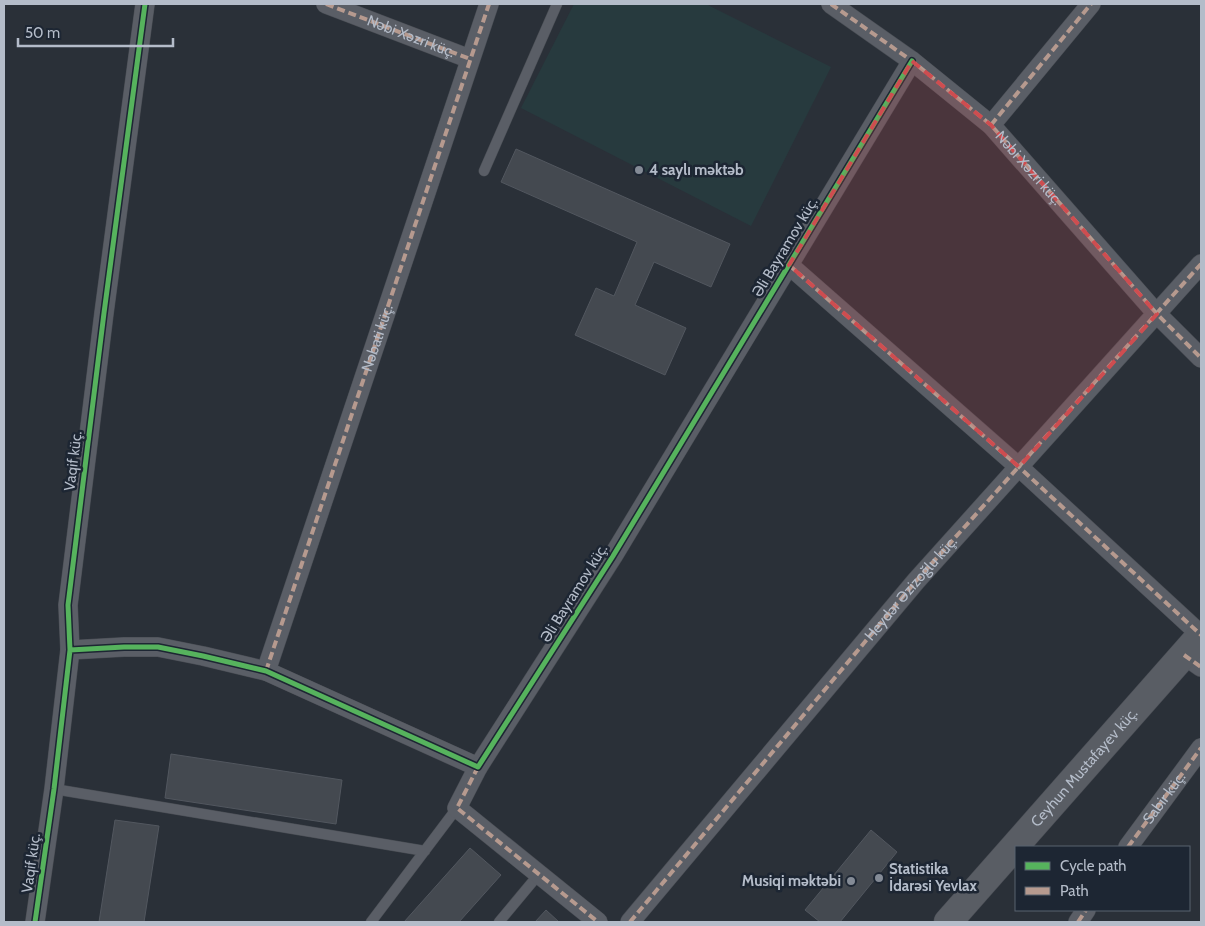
<svg xmlns="http://www.w3.org/2000/svg" width="1205" height="926" font-family="Cabin,sans-serif">
<style>
.green{fill:#273a3e}
.building{fill:#444950;stroke:#52575f}
.lines{fill:none;stroke-linecap:round;stroke-linejoin:round}
.service-casing{stroke:#484c53;stroke-width:11}
.minor-casing{stroke:#484c53;stroke-width:20}
.secondary-casing{stroke:#484c53;stroke-width:29}
.service{stroke:#5a5e66;stroke-width:10}
.minor{stroke:#5a5e66;stroke-width:19}
.secondary{stroke:#595d64;stroke-width:28}
.quiet{stroke:#b69a8f;stroke-width:4;stroke-dasharray:8 4;stroke-linecap:butt}
.cycleway-casing{stroke:#1d2633;stroke-width:8}
.cycleway{stroke:#56b35d;stroke-width:5}
.marked{fill:#ce4d50;fill-opacity:0.2;stroke:#ce4d50;stroke-width:4;stroke-dasharray:10 6;stroke-linejoin:round}
.poi-dot{fill:#848b96;stroke:#1d2633;stroke-width:2}
.labels{text-anchor:middle;dominant-baseline:central;stroke-width:5;stroke-linejoin:round;paint-order:stroke}
.street-label{font-size:15px;fill:#b4bcc9;stroke:#1d2633}
.poi-label{font-size:15px;font-weight:bold;fill:#b4bcc9;stroke:#1d2633;text-anchor:start}
</style>
<rect width="100%" height="100%" fill="#2a3038"/>
<path class="green" d="M574,4H706L831,67L751,226L521,108Z"/>
<path class="building" d="M516,149L730,244L711,287L654,262L635,305L686,328L665,375L575,335L596,288L614,296L637,242L501,182Z
M171,754L342,780L336,824L165,798Z
M115,820L159,826L144,922H99Z
M871,830L897,852L840,922H820L805,910Z
M470,848L501,875L459,922H404Z
M546,910L559,922H535Z"/>
<g class="lines">
<defs>
<path id="service" d="M484,171L557,4
M54,789L425,851
M371,922L457,808
M499,922L539,874"/>
<g id="minor">
<path id="s1" d="M326,4L470,59"/>
<path d="M831,4L912,61L991,125L1157,314L1201,358"/>
<path d="M991,125L1091,4"/>
<path d="M789,265L1019,467L1201,635"/>
<path d="M70,650L124,647H158L203,656L266,671L478,767L613,556L912,61"/>
<path d="M1184,655L1201,667"/>
<path d="M266,671L489,4"/>
<path d="M478,767L457,808L598,922"/>
<path id="s2" d="M1128,847L1201,748"/>
<path d="M35,922L54,789L70,650L68,605L104,313L145,4"/>
<path id="s3" d="M630,922L916,581L1201,264"/>
<path d="M1078,922L1086,910"/>
</g>
<g id="secondary">
<path id="s4" d="M948,922L1201,635"/>
</g>
</defs>
<use href="#service" class="service-casing"/>
<use href="#minor" class="minor-casing"/>
<use href="#secondary" class="secondary-casing"/>
<use href="#service" class="service"/>
<use href="#minor" class="minor"/>
<use href="#secondary" class="secondary"/>
<g class="quiet">
<path d="M326,4L470,59"/>
<path id="s5" d="M831,4L912,61L991,125L1157,314L1201,358"/>
<path d="M991,125L1091,4"/>
<path d="M789,265L1019,467L1201,635"/>
<path d="M1184,655L1201,667"/>
<path id="s6" d="M266,671L489,4"/>
<path d="M478,767L457,808L598,922"/>
<path d="M1128,847L1201,748"/>
<path d="M630,922L916,581L1201,264"/>
<path d="M1078,922L1086,910"/>
</g>
<defs>
<path id="cycleway" d="M70,650L124,647H158L203,656L266,671L478,767L613,556L912,61
M35,922L54,789L70,650L68,605L104,313L145,4"/>
</defs>
<use href="#cycleway" class="cycleway-casing"/>
<use href="#cycleway" class="cycleway"/>
</g>
<path class="marked" d="M912,61L991,125L1157,314L1019,467L789,265Z"/>
<g class="poi-dot">
<circle cx="639" cy="170" r="5"/>
<circle cx="879" cy="878" r="5"/>
<circle cx="851" cy="881" r="5"/>
</g>
<g class="labels">
<g class="street-label">
<text stroke="none"><textPath href="#s1" startOffset="91">Nəbi Xəzri küç.</textPath></text>
<text stroke="none"><textPath href="#s5" startOffset="258">Nəbi Xəzri küç.</textPath></text>
<text transform="translate(785 247) rotate(-59)">Əli Bayramov küç.</text>
<text stroke="none"><textPath href="#s6" startOffset="351">Nəbati küç.</textPath></text>
<text transform="translate(73 461) rotate(-83)">Vaqif küç.</text>
<text stroke="none"><textPath href="#s3" startOffset="436">Heydər Əzizoğlu küç.</textPath></text>
<text transform="translate(574 593) rotate(-58)">Əli Bayramov küç.</text>
<text stroke="none"><textPath href="#s4" startOffset="206">Ceyhun Mustafayev küç.</textPath></text>
<text stroke="none"><textPath href="#s2" startOffset="61">Sabir küç.</textPath></text>
<text transform="translate(31 863) rotate(-82)">Vaqif küç.</text>
</g>
<g class="poi-label">
<text x="649" y="170">4 saylı məktəb</text>
<text x="889" y="869">Statistika<tspan x="889" dy="17">İdarəsi Yevlax</tspan></text>
<text x="841" y="881" text-anchor="end">Musiqi məktəbi</text>
</g>
</g>
<rect width="1205" height="926" fill="none" stroke="#b4bcc9" stroke-width="10"/>
<rect x="1015" y="846" width="175" height="65" fill="#1d2633" stroke="#59626f"/>
<rect x="1025" y="862" width="25" height="8" fill="#56b35d" stroke="#59626f"/>
<text x="1060" y="871" font-size="15" fill="#b4bcc9">Cycle path</text>
<rect x="1025" y="887" width="25" height="8" fill="#b69a8f" stroke="#59626f"/>
<text x="1060" y="896" font-size="15" fill="#b4bcc9">Path</text>
<path d="M18 38v8h155v-8" fill="none" stroke="#b4bcc9" stroke-width="2.5"/>
<text x="25" y="38" font-size="15" fill="#b4bcc9" stroke="#1d2633" stroke-width="4" paint-order="stroke">50 m</text>
</svg>
